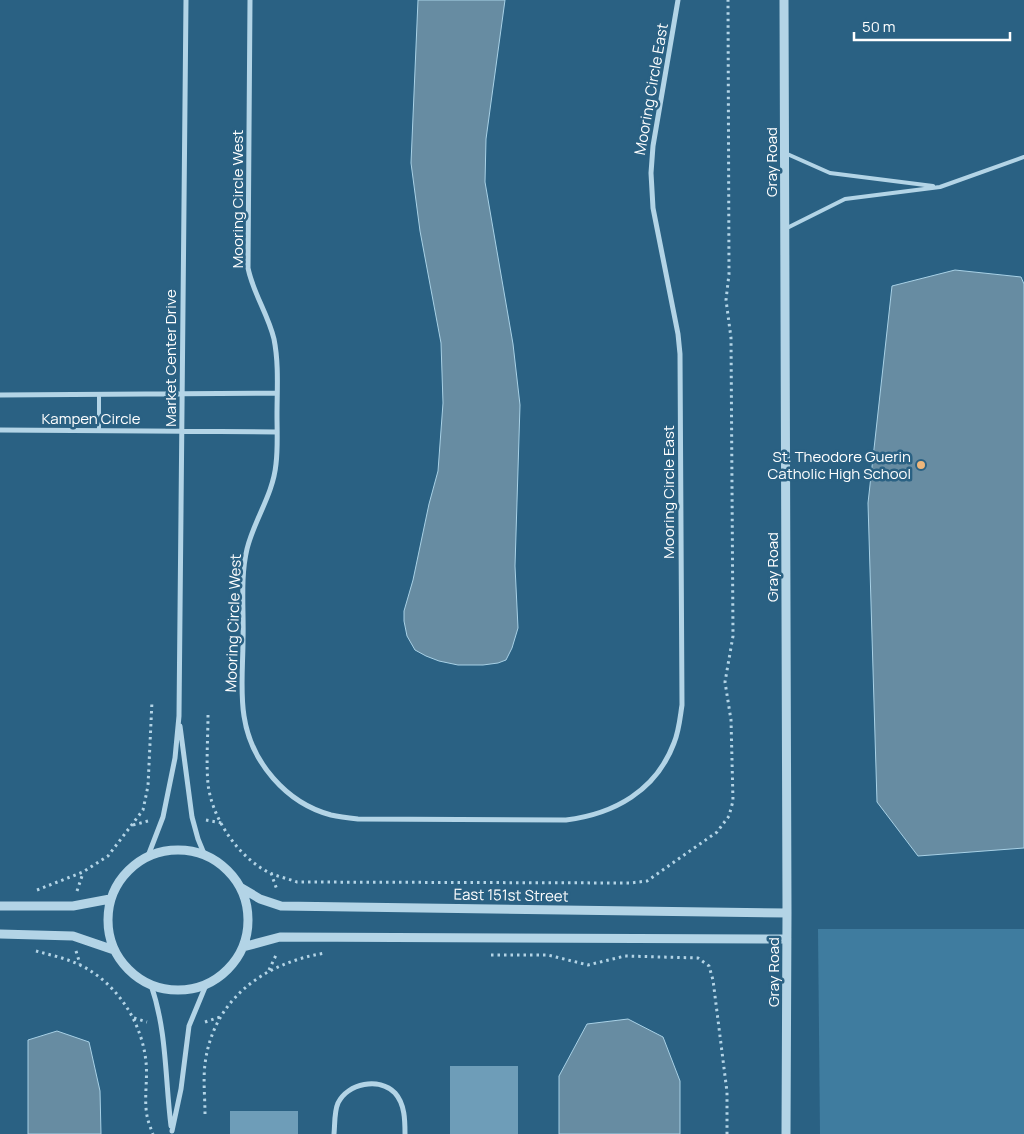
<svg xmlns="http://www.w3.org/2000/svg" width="1024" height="1134" font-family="Manrope,sans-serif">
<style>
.green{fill:#3f7c9f}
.water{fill:#678ca2;stroke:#a8d1e6}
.building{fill:#6e9db8}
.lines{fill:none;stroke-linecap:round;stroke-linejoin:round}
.path{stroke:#b3d4e6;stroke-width:3;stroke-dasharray:2.5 4;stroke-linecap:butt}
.service{stroke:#b3d4e6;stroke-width:4}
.minor{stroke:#b3d4e6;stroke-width:5}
.tertiary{stroke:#b3d4e6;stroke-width:9}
.poi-dot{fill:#edb67b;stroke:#2a6183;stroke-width:2}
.labels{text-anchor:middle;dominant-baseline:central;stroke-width:5;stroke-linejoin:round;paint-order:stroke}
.street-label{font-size:15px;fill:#fff;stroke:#2a6183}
.poi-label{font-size:15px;fill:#fff;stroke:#2a6183;text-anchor:end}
</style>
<rect width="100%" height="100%" fill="#2a6183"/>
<path class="green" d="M818,929H1024V1134H820Z"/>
<path class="water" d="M418,0H505L486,139L485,182L513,344L520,405L515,566L518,628L512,648L506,660L498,663L483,665H458L439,661L426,656L415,650L407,636L404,621V611L413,580L429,504L438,471L443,403L441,343L420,231L411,163Z
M955,270L1021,277L1024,284V848L918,856L877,802L868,503L892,286Z
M628,1019L663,1037L680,1081V1134H559V1076L587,1024Z
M57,1031L89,1042L100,1091L101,1134H28V1040Z"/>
<path class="building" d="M450,1066H518V1134H450Z
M230,1111H298V1134H230Z"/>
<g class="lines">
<path class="path" d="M208,715C208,736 206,763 208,784C212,819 239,859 272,874C280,877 289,879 297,882L630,883L647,881L717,832L729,816L733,801L731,720L725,682L733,636L731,338L726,300L729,274L728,0
M206,820L222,823
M133,825L148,821
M271,873L277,890
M37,890L83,872L108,856L143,810L148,786L152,701
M77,891L83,873
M36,951C50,955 66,958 80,965C117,983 142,1022 146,1062C148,1081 143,1102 148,1120C149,1124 151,1129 153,1134
M76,951L80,964
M491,955H548L588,965L625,956L698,958L709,966L713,980L727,1092V1134
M269,970L277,953
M134,1018L147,1022
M205,1022L220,1017
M205,1114C205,1098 203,1080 205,1064C213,999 264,963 325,953"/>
<path class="service" d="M785,153L830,173L933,186
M785,229L845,199L940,187L1024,157
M99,394V431"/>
<path class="minor" d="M250,0L248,268C253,293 268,314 274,339C279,364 277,390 277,415C277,431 278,448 276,464C273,495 254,520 247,549C240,578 244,611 243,640C243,665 240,691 244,716C251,762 286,803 331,815C340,817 349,818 358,819L566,820C614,814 656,791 674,743C679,731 680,718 682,705L680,354L678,334L653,208L651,173L653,146L678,0
M0,395L277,393
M0,430L277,432
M180,726L192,817L198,839L205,856
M148,856L163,817L175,758L179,716L186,0
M151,985C167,1031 165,1078 171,1126
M172,1131L181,1089L189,1026L206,985
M334,1134C335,1125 334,1112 338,1103C348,1083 379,1077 395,1093C405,1104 405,1121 405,1134"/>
<path class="tertiary" d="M784,0L787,913L786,1134
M108 920a70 70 0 1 1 140 0a70 70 0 1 1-140 0Z
M240,887L260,899L281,906L787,913
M0,906H73L110,899
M0,934L73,936L114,950
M243,947L280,937L787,939"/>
</g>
<circle class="poi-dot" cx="921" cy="465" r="5"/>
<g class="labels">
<g class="street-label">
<text transform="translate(651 89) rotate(-80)">Mooring Circle East</text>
<text transform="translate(771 162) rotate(-90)">Gray Road</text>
<text transform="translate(237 199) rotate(-90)">Mooring Circle West</text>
<text transform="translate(170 358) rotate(-90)">Market Center Drive</text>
<text x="91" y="418">Kampen Circle</text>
<text transform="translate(668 492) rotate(-90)">Mooring Circle East</text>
<text transform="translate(772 567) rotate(-90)">Gray Road</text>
<text transform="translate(233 623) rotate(-88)">Mooring Circle West</text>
<text transform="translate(511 895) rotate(1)">East 151st Street</text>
<text transform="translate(773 972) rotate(-90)">Gray Road</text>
</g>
<g class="poi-label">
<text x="911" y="456">St. Theodore Guerin<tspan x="911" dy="17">Catholic High School</tspan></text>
</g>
</g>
<path d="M854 32v8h156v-8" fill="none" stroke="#ffffff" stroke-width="2.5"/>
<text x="862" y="32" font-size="15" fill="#ffffff" stroke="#2a6183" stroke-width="4" paint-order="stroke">50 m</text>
</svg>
